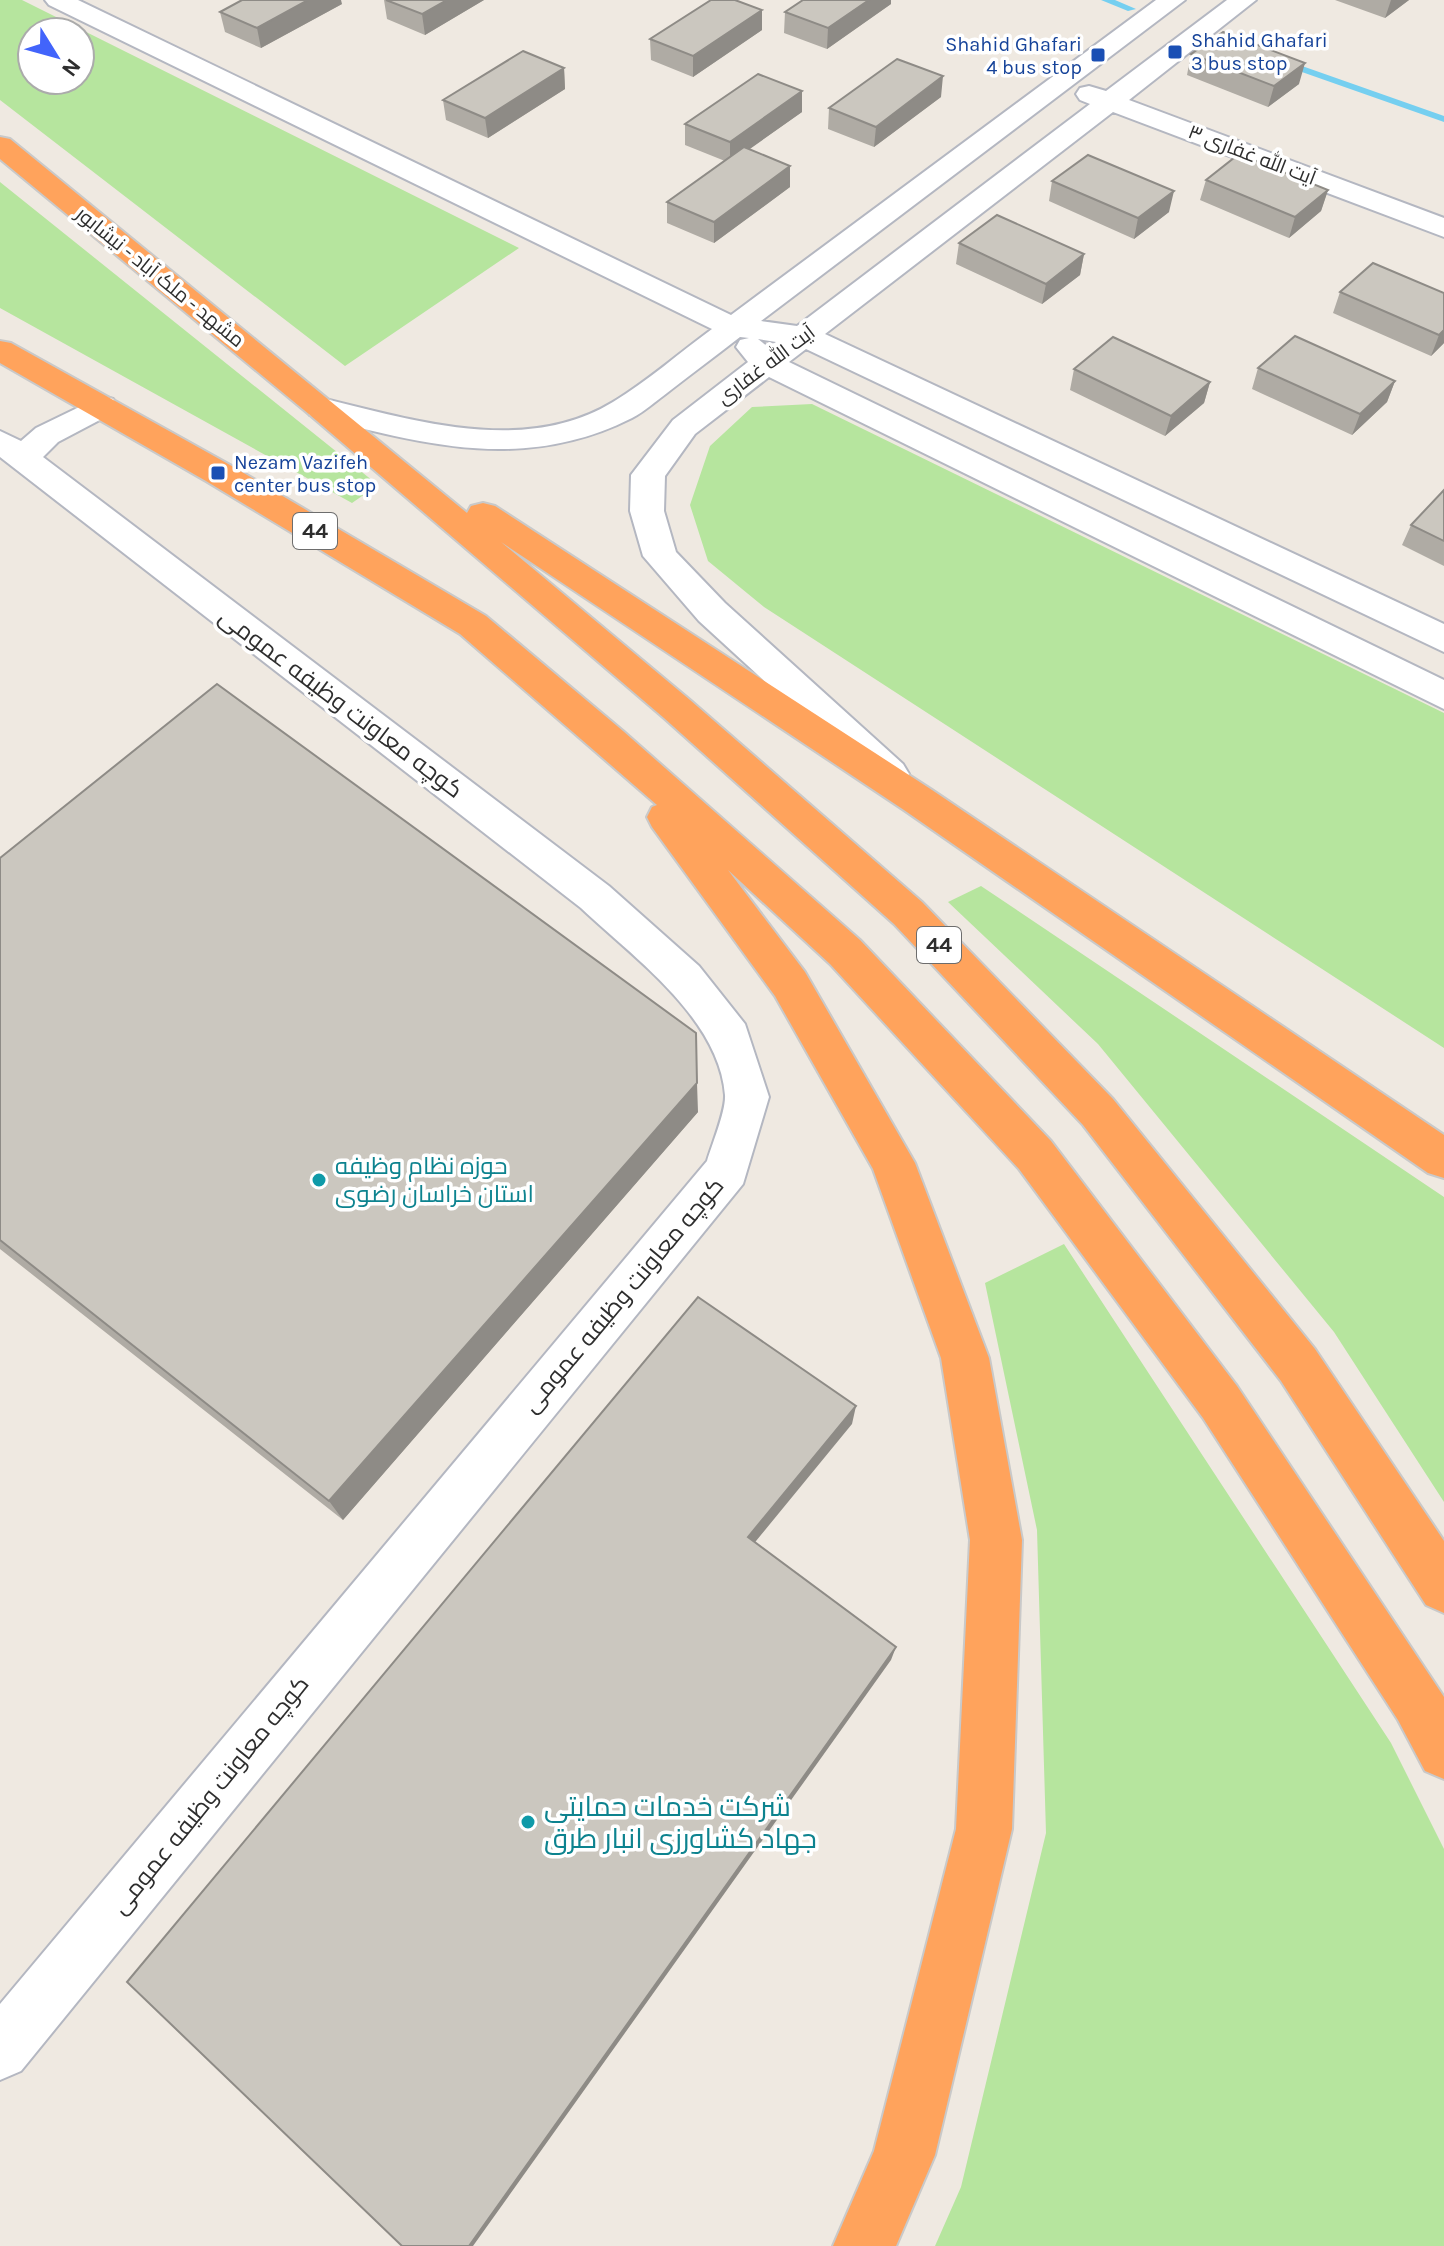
<svg xmlns="http://www.w3.org/2000/svg" width="1444" height="2246" font-family="Karla,Cairo,sans-serif">
<style>
.green{fill:#b6e59e;fill-rule:evenodd}
.lines{fill:none;stroke-linecap:round;stroke-linejoin:round}
.stream{fill:#75cff0;fill-rule:evenodd}
.minor-casing{stroke:#b4b7c1;stroke-width:4}
.highway-casing{stroke:#c9c9c9;stroke-width:4}
.minor{fill:#fff;fill-rule:evenodd}
.highway{fill:#ffa35c;fill-rule:evenodd}
.wall{fill:#afaba4}
.shaded-wall{fill:#8e8b86}
.building{fill:#cbc7bf;stroke:#8e8b86;stroke-width:2}
.transit-dot{fill:#1a4fb4;stroke:#fff;stroke-width:3}
.culture-dot{fill:#0f9aa8;stroke:#fff;stroke-width:3}
.labels{text-anchor:middle;dominant-baseline:central;stroke-width:7;stroke-linejoin:round;paint-order:stroke}
.far-transit-label{font-size:20px;fill:#164399;stroke:#fff;text-anchor:start}
.far-street-label{font-size:20px;fill:#2e2e2e;stroke:#fff}
.shield{fill:#fff;stroke:#6d6d6d;stroke-width:2}
.shield-label{font-size:22px;font-weight:bold;fill:#2e2e2e}
.street-label{font-size:24px;fill:#2e2e2e;stroke:#fff}
.culture-label{font-size:24px;fill:#0d838f;stroke:#fff;text-anchor:start}
.near-culture-label{font-size:28px;fill:#0d838f;stroke:#fff;text-anchor:start}
</style>
<rect width="100%" height="100%" fill="#efe9e1"/>
<path class="green" d="M0,0H22L519,248L345,366L0,100ZM32,32H80V80H32Z
M0,182L378,485L352,503L0,308Z
M812,404L1444,713V1048L764,607L708,561L690,505L710,446L752,407Z
M981,886L1444,1197V1502L1334,1332L1098,1044L948,902Z
M1064,1244L1391,1743L1444,1849V2246H935L961,2187L1046,1833L1037,1530L985,1283Z"/>
<g class="lines">
<path class="stream" d="M1101,0H1115L1136,9L1128,11Z
M1285,60L1444,116V122L1282,65L1280,63Z"/>
<defs>
<path id="minor" d="M45,0H78L731,315L1156,0H1185L761,321L797,326L1090,104L1080,100L1076,94L1080,88L1089,86L1106,91L1227,0H1256L1129,100L1444,218V237L1113,112L825,334L1444,624V652L806,349L789,362L1444,680V709L769,377L695,434L665,476L664,511L676,552L725,603L903,764L909,774L903,784L890,788L877,784L699,621L643,556L630,511L631,475L673,420L748,362L736,347L740,340L749,338L740,337C716,356 691,374 667,393C656,401 644,412 632,418C523,473 422,444 310,415L305,408L310,401L321,398C414,420 524,456 613,402C648,381 679,353 712,329L49,5ZM758,339L776,342L768,347Z
M102,396L113,399L118,406L113,413L58,442L43,457L609,886L699,966L745,1024L769,1097L743,1184L21,2071L0,2080V2004L707,1161C712,1144 726,1111 725,1095C719,1018 633,957 581,908L0,457V431L21,441L36,428Z"/>
<path id="highway" d="M0,137L10,139L467,513L471,506L483,503L495,506L932,790L1444,1135V1178L1428,1173L904,810L501,542L690,700L922,902L1113,1099L1315,1349L1444,1541V1613L1426,1605L1281,1381L1083,1125L894,924L664,718L310,415L0,159Z
M0,341L11,343L230,465L486,616L623,731L860,940L1051,1141L1237,1386L1444,1697V1779L1425,1771L1398,1720L1203,1418L1019,1169L830,964L728,870L805,972L915,1163L989,1358L1022,1540L1012,1829L935,2155L896,2246H833L874,2151L956,1829L970,1540L941,1358L873,1169L775,996L652,827L647,817L652,807L657,805L460,634L206,481L0,363Z"/>
</defs>
<use href="#minor" class="minor-casing"/>
<use href="#highway" class="highway-casing"/>
<use href="#minor" class="minor"/>
<use href="#highway" class="highway"/>
</g>
<path class="wall" d="M384,0H484L425,35L387,19Z
M1335,0H1409L1385,18Z
M342,4L261,48L225,32L220,12Z
M891,4L827,49L784,33L785,12Z
M762,10V30L693,77L651,60L650,39Z
M1191,54L1299,84L1268,107L1187,75Z
M564,68L565,89L488,138L446,120L443,100Z
M802,91V112L749,149L790,166V187L714,243L667,223V202L725,161L685,145V124Z
M941,97L874,147L828,129L829,108Z
M1206,180L1328,190L1321,211L1289,238L1200,200Z
M1052,181L1169,212L1134,239L1049,201Z
M959,243L1084,254L1080,275L1042,304L956,264Z
M1340,292L1444,293V343L1431,356L1333,313Z
M1258,368L1395,381L1387,402L1352,435L1252,389Z
M1074,369L1210,382L1204,403L1165,436L1070,390Z
M1444,490V566L1402,545L1411,525Z
M0,858L698,1112L343,1520L0,1249Z"/>
<path class="shaded-wall" d="M308,0H341L342,4L261,48L257,28Z
M447,0H484L425,35L422,14Z
M869,0H891V4L827,49L828,28Z
M1391,0H1409L1385,18Z
M762,10V30L693,77V56Z
M1305,63L1299,84L1268,107L1274,86Z
M564,68L565,89L488,138L485,118Z
M943,76L941,97L874,147L876,127Z
M802,91V112L730,163V142Z
M790,166V187L714,243V222Z
M1328,190L1321,211L1289,238L1295,217Z
M1174,191L1169,212L1134,239L1138,218Z
M1084,254L1080,275L1042,304L1046,284Z
M1444,330V343L1431,356L1439,335Z
M1395,381L1387,402L1352,435L1360,414Z
M1210,382L1204,403L1165,436L1171,416Z
M697,1083L698,1112L343,1520L329,1501Z
M856,1406L852,1424L747,1552L748,1537Z
M896,1647L891,1660L473,2246H469Z"/>
<path class="building" d="M242,0H308L257,28L220,12Z
M386,0H447L422,14Z
M711,0H735L762,10L693,56L650,39Z
M803,0H869L828,28L785,12Z
M1223,32L1305,63L1274,86L1191,54Z
M523,51L564,68L485,118L443,100Z
M897,59L943,76L876,127L829,108Z
M758,74L802,91L730,142L685,124Z
M744,147L790,166L714,222L667,202Z
M1239,154L1328,190L1295,217L1206,180Z
M1088,155L1174,191L1138,218L1052,181Z
M997,215L1084,254L1046,284L959,243Z
M1373,263L1444,293V330L1439,335L1340,292Z
M1295,336L1395,381L1360,414L1258,368Z
M1113,337L1210,382L1171,416L1074,369Z
M1444,490V541L1411,525Z
M217,684L696,1033L697,1083L329,1501L0,1240V858Z
M698,1297L856,1406L748,1537L896,1647L469,2246H402L127,1982Z"/>
<g class="transit-dot">
<rect x="1167" y="44" width="16" height="16" rx="4"/>
<rect x="1090" y="47" width="16" height="16" rx="4"/>
<rect x="210" y="465" width="16" height="16" rx="4"/>
</g>
<g class="culture-dot">
<circle cx="319" cy="1180" r="8"/>
<circle cx="528" cy="1822" r="8"/>
</g>
<g class="labels">
<g class="far-transit-label">
<text x="1191" y="40">Shahid Ghafari<tspan x="1191" dy="23">3 bus stop</tspan></text>
<text x="1082" y="44" text-anchor="end">Shahid Ghafari<tspan x="1082" dy="23">4 bus stop</tspan></text>
<text x="234" y="462">Nezam Vazifeh<tspan x="234" dy="23">center bus stop</tspan></text>
</g>
<g class="far-street-label">
<text transform="translate(1252 155) rotate(21)">آیت الله غفاری ۳</text>
<text transform="translate(160 277) rotate(39)">مشهد - ملک آباد - نیشابور</text>
<text transform="translate(766 365) rotate(-37)">آیت الله غفاری</text>
</g>
<g class="shield">
<rect x="293" y="513" width="44" height="36" rx="6"/>
<rect x="917" y="927" width="44" height="36" rx="6"/>
</g>
<g class="shield-label">
<text x="315" y="531">44</text>
<text x="939" y="945">44</text>
</g>
<g class="street-label">
<text transform="translate(341 703) rotate(37)">کوچه معاونت وظیفه عمومی</text>
<text transform="translate(623 1295) rotate(-50)">کوچه معاونت وظیفه عمومی</text>
<text transform="translate(210 1795) rotate(-51)">کوچه معاونت وظیفه عمومی</text>
</g>
<g class="culture-label">
<text x="335" y="1166">حوزه نظام وظیفه<tspan x="335" dy="28">استان خراسان رضوی</tspan></text>
</g>
<g class="near-culture-label">
<text x="544" y="1806">شرکت خدمات حمایتی<tspan x="544" dy="32">جهاد کشاورزی انبار طرق</tspan></text>
</g>
</g>
<g transform="translate(56 56) rotate(127)"><circle r="38" fill="#ffffff" stroke="#ababab" stroke-width="2"/>
<path d="M0-6L14 30L0 20L-14 30Z" fill="#4264fb"/>
<text y="-12" font-size="22" font-weight="bold" text-anchor="middle" fill="#2e2e2e">N</text>
</g>
</svg>
